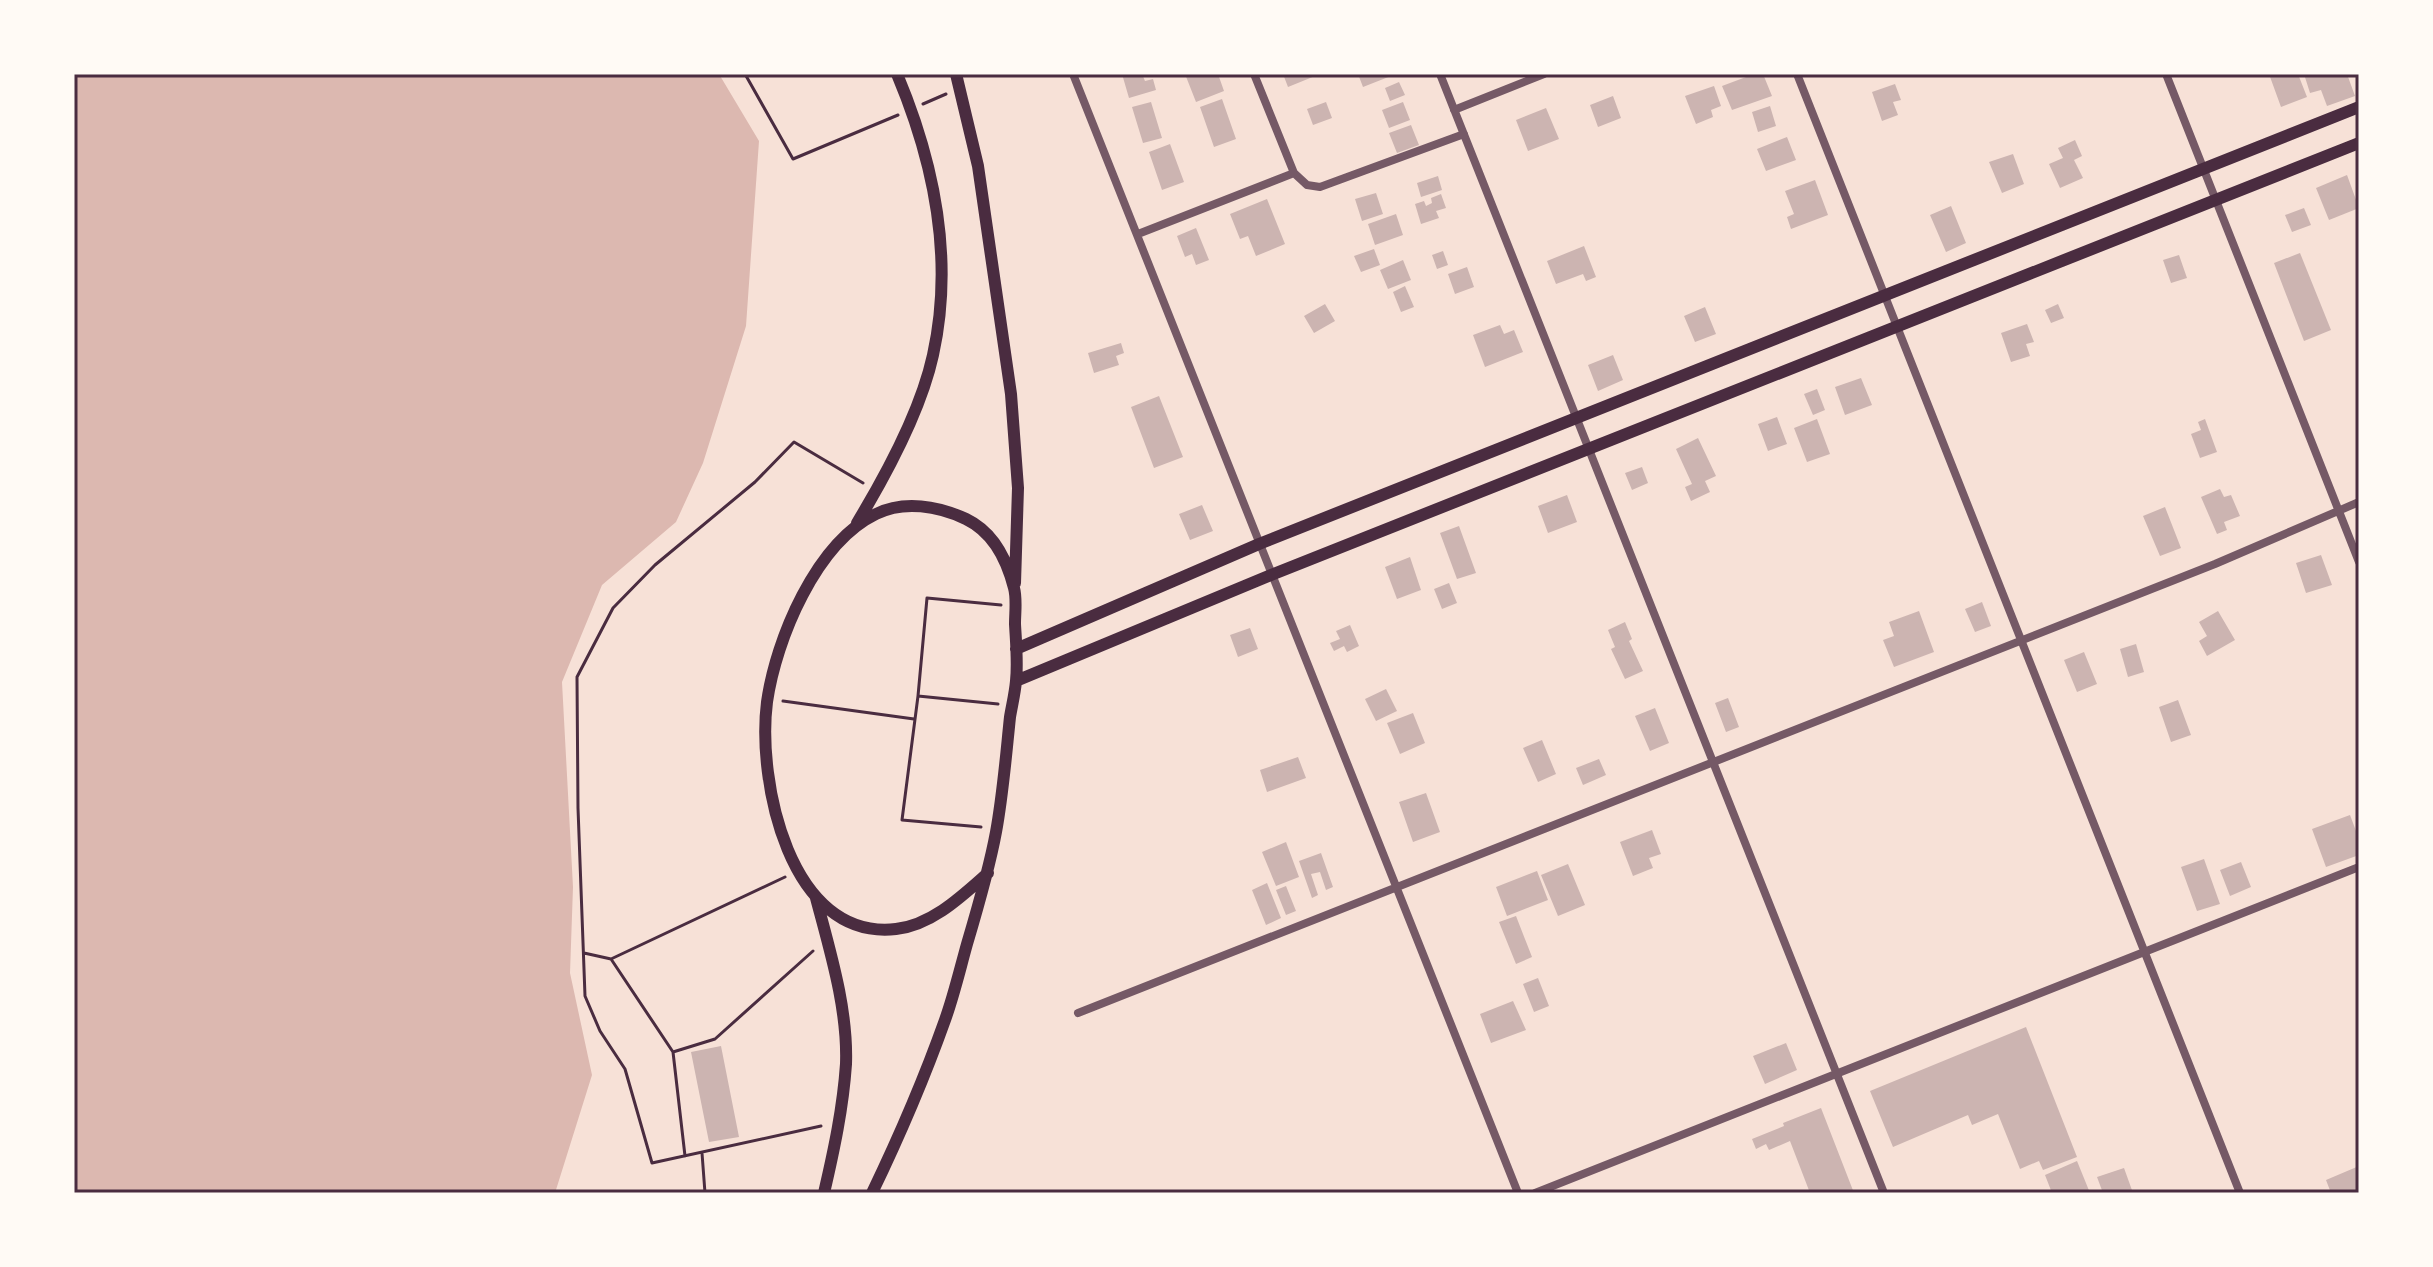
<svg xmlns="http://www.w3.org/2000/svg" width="2433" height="1267" font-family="Jost,sans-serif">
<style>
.water{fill:#dcb8b0}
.building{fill:#ccb4b1}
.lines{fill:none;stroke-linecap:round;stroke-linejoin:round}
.path{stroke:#4a2c40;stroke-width:3}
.minor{stroke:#755966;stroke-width:8}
.secondary{stroke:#4a2c40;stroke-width:12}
.neatline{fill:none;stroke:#4a2c40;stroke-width:3}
</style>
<rect width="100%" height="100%" fill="#f7e1d7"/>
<path class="water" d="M74,74H719L759,141L746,326L703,463L676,522L602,585L562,682L573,887L570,973L592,1075L555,1193H74Z"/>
<path class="building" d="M1122,74H1142L1145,81L1153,79L1156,90L1129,98Z
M1185,74H1218L1224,91L1196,102Z
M1283,74H1320L1288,87Z
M1358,74H1396L1363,87Z
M1754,74H1763L1772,96L1732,110L1722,86Z
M2269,74H2298L2307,97L2281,107Z
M2304,74H2347L2355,96L2327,106L2321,90L2310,93Z
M1399,82L1405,95L1390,101L1385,88Z
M1895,84L1901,100L1893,102L1898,115L1882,121L1872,92Z
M1714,86L1721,106L1711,110L1713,117L1696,124L1685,96Z
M1613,96L1621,118L1598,127L1590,105Z
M1222,99L1236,139L1214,147L1200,107Z
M1151,102L1162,138L1143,143L1132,107Z
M1326,102L1332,118L1313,125L1307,109Z
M1403,102L1410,120L1389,128L1382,110Z
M1770,106L1776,126L1758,132L1752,112Z
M1546,108L1559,139L1528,151L1516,120Z
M1411,125L1419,145L1397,153L1389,133Z
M1787,137L1796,160L1766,171L1757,149Z
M2075,140L2082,156L2074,160L2083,178L2060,188L2049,164L2063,158L2058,148Z
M1170,144L1184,182L1162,190L1149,152Z
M2013,154L2024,184L2002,193L1989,162Z
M2347,175L2359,208L2329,220L2316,188Z
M1438,176L1442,190L1421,197L1417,183Z
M1815,180L1828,215L1791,229L1787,217L1794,214L1785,191Z
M1376,193L1383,214L1362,221L1355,199Z
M1441,194L1446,208L1436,211L1439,218L1421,224L1415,204L1424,201L1426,206L1432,203L1431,198Z
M1267,199L1285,244L1256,256L1248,236L1240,239L1230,214Z
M1951,206L1966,243L1946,252L1930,215Z
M2304,208L2311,225L2292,232L2285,215Z
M1396,214L1403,235L1375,245L1368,224Z
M1196,228L1209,260L1196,265L1192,254L1185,257L1177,236Z
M1584,246L1596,277L1586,281L1583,274L1556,284L1547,261Z
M1374,249L1380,265L1361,272L1354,256Z
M1443,251L1448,265L1437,269L1432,255Z
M2300,253L2331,330L2304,341L2274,263Z
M2179,255L2187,278L2171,283L2163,260Z
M1403,260L1411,280L1388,289L1380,270Z
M1467,267L1474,287L1455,294L1448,274Z
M1405,286L1414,307L1401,312L1393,292Z
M1325,304L1335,321L1314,333L1304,316Z
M2058,304L2064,318L2051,323L2045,310Z
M1705,307L1716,334L1695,342L1684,316Z
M2027,324L2034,342L2026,344L2030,356L2011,362L2001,333Z
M1500,325L1504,334L1514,330L1523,352L1485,367L1473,335Z
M1121,343L1124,353L1116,356L1119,365L1094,373L1088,353Z
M1613,355L1623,380L1598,391L1588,365Z
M1861,378L1872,405L1845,415L1835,387Z
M1817,389L1825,410L1813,415L1804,394Z
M1159,396L1183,457L1154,468L1131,407Z
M1777,417L1787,444L1768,451L1758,424Z
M1817,419L1830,454L1807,462L1794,428Z
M2205,419L2217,452L2200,458L2191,434L2201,430L2198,422Z
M1698,438L1716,476L1705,481L1710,492L1691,501L1685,487L1692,484L1676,449Z
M1642,467L1648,483L1632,490L1625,473Z
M2220,489L2224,497L2231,495L2240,516L2224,522L2227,530L2217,534L2201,497Z
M1567,495L1577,522L1548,533L1538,506Z
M1202,505L1213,531L1190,540L1179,514Z
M2165,507L2181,548L2160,556L2143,516Z
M1459,526L1476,573L1457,579L1440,533Z
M2321,555L2332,585L2306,593L2296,563Z
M1410,557L1421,590L1397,599L1385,567Z
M1449,583L1457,603L1442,609L1434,589Z
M1982,602L1991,626L1975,632L1965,609Z
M1919,611L1934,652L1894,667L1883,640L1894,636L1889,622Z
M2218,611L2235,640L2207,656L2199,641L2207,636L2199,622Z
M1625,622L1632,639L1629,641L1643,671L1625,679L1611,649L1615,647L1608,630Z
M1350,625L1359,646L1347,652L1344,646L1334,651L1330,643L1340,639L1336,631Z
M1250,628L1258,649L1238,657L1230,635Z
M2136,644L2144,672L2128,677L2120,649Z
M2084,652L2097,684L2077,692L2064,660Z
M1386,689L1397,711L1376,721L1365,699Z
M1728,698L1739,727L1726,732L1715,703Z
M2178,700L2191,735L2171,742L2159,707Z
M1655,708L1669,743L1650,751L1635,716Z
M1413,713L1425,743L1400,754L1387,723Z
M1542,740L1556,774L1538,782L1523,748Z
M1298,757L1306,778L1267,792L1260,770Z
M1599,759L1606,775L1583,785L1576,768Z
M1426,793L1440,832L1413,842L1399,802Z
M2350,815L2359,839V855L2326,867L2312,829Z
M1652,830L1661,854L1649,858L1653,868L1633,876L1620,842Z
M1286,842L1299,877L1276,886L1262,852Z
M1321,853L1333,887L1326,890L1320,872L1311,874L1318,895L1312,898L1299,861Z
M2204,859L2220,904L2197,911L2181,867Z
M2241,862L2251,887L2230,896L2220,870Z
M1568,864L1585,905L1558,916L1541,875Z
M1537,871L1548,900L1507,916L1496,887Z
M1267,883L1281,918L1266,925L1252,890Z
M1286,886L1296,911L1286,915L1276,890Z
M1516,916L1532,957L1516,964L1499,922Z
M1538,978L1549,1006L1534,1012L1523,984Z
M1513,1001L1526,1030L1491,1043L1480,1014Z
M2026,1027L2077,1157L2043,1170L2039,1161L2020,1169L1998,1114L1972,1125L1968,1115L1893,1147L1870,1091Z
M1786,1043L1797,1070L1765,1084L1753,1056Z
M721,1046L739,1137L709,1142L691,1052Z
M1821,1108L1854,1193H1810L1790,1141L1769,1150L1766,1144L1756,1149L1752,1139L1784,1126L1783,1123Z
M2077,1161L2090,1193H2052L2045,1175Z
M2359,1166V1193H2331L2326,1180Z
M2124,1168L2133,1193H2103L2097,1177Z"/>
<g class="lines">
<path class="path" d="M745,74L793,159L898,115
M923,104L946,94
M918,696L998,704
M783,701L914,719
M981,827L902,820L918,696L927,598L1001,605
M584,953L611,959L673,1052L685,1156
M611,959L785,877
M673,1052L715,1039L813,951
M821,1126L652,1163L625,1069L600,1031L585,996L578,808L577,677L613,608L655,565L755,482L794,442L863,483
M702,1153L705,1193"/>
<path class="minor" d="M1073,74L1518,1193
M1254,74L1294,173
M1440,74L1884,1193
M1797,74L2240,1193
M2166,74L2359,562
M1454,110L1544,74
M1138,234L1294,173L1307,185L1320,187L1464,134
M1078,1013L2215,564L2359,502
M1535,1193L2359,867"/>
<path class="secondary" d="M956,74L978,166L1011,394L1018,488L1015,583
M857,523C886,475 921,410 933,355C954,260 934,162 897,74
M1016,649L1259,544L2359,107
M1016,681L1271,575L2359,143
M816,898C830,951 848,1009 846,1064C843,1108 834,1150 824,1193
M872,1193C899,1137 924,1079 945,1020C954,995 960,969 967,944C978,907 989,870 996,832C1003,794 1006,755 1010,717C1012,705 1015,693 1016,681C1018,663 1016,643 1015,624C1015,612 1017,599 1014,588C1007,560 993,532 966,519C938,506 904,500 876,514C816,543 776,639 767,702C757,780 789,941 896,929C932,925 962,896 988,873"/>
</g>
<rect width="2433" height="1267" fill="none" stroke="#fffaf5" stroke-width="152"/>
<rect x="76" y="76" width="2281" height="1115" class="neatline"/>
</svg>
